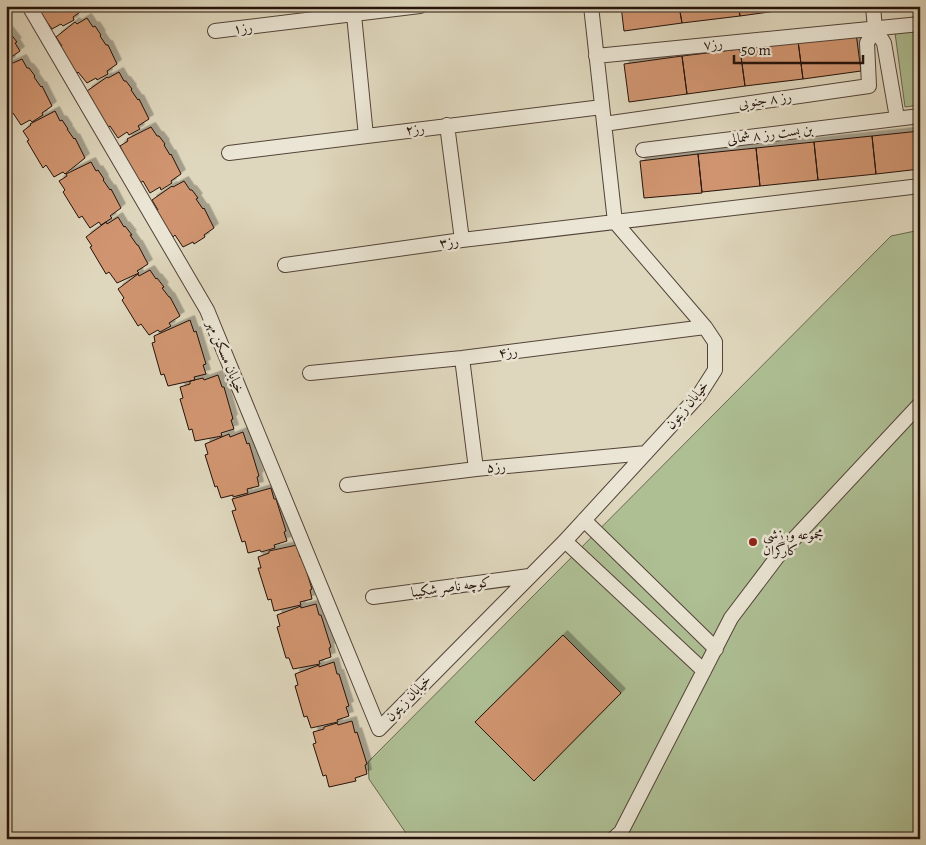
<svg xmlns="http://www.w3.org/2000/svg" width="926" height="845" font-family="Alegreya,Amiri,serif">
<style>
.green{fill:#aebf94;stroke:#696850}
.building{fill:#d0956f;stroke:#24120b;filter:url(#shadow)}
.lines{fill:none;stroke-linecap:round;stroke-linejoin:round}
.minor-casing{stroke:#534338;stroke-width:16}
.minor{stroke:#eae5d4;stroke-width:14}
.poi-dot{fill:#8f2418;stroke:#eae5d4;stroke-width:2}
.labels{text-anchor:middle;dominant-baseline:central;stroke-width:5;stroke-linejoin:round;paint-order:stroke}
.street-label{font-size:14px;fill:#24120b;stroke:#eae5d4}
.poi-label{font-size:14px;fill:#24120b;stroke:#eae5d4;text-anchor:start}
</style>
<defs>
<filter id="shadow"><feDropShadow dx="4.5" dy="-4.5" stdDeviation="0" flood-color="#0004"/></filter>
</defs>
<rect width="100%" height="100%" fill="#dfd7bd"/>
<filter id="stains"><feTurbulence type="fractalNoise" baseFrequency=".004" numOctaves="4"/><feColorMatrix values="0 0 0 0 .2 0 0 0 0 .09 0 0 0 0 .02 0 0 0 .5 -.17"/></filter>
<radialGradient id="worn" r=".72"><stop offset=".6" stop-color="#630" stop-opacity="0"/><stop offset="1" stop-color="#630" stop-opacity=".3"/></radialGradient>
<path class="green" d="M920,31V105L905,107L895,33Z
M920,230V839H410L369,779L368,762L891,236Z"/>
<path class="building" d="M33,6H81L83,10L73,17L74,20L63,26L61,24L52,29L44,18L41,20Z
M621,6H679L682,23L624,31Z
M679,6H739L740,16L682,23Z
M738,6H797L798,8L740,16Z
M87,18L93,27L95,26L101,35L100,36L106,45H108L117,64L107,71L108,74L97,80L96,78L87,83L78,72L76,74L60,48L62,46L56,37L75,22L77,24Z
M6,28L17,42L15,43L20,51L10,58L11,61L6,64Z
M856,33L861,71L803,79L798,41Z
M798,41L803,79L745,86L740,49Z
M740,49L745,86L687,94L682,56Z
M682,56L687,94L629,102L624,64Z
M22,59L27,68H29L35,76L34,77L41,87L42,86L52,106L42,113L43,115L32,122L30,120L21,125L13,113L10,115L6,109V66Z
M119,72L124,81H126L132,89L131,90L138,100L139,99L149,119L138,126L140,129L129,135L127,132L118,138L110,126L107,128L91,102L93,101L87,91L107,77L108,78Z
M55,111L60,121L62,120L68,129H67L74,139L75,138L85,158L65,174L63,172L54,177L46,165L43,168L27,141L29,140L23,131L31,125L30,124Z
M151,127L157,136H159L165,144L164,145L170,155L171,154L181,174L171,181L172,183L161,190L160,187L150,193L143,181L140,183L123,157L125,156L120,146L128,141L127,139Z
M920,131V169L876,174L872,136Z
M872,136L876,174L818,180L814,142Z
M814,142L818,180L760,186L756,148Z
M756,148L760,186L702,192L698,154Z
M698,154L702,193L644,198L640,161Z
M91,162L96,171L98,170L104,179L103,180L110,190L111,189L121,208L110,216L112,218L101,225L99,222L90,228L82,216L79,218L63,192L65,190L59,181L67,176L66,174Z
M184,181L190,190H192L198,198L196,199L203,209L204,208L214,228L204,235L205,237L194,244L193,242L183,247L175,235L173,237L156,211L158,210L152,200L172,186L173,187Z
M118,217L124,227L125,226L132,235H130L137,245H138L148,264L137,271L139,273L117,283L109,272L106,274L90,247L92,246L86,237L106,222L107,224Z
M150,270L156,279L157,278L164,287L162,288L169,297H170L180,316L169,323L171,326L160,332L158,330L149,335L141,324L138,326L122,300L124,298L118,289L138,274L139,276Z
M190,320L194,332L196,331L206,364L203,365L206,374L194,377L195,380L168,386L164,374L161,375L152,343L155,342L154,336Z
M218,375L222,387H224L233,419L231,420L234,429L221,433L222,436L195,441L192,429L189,430L180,399L183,398L180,387L190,384V381L203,378L204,380Z
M243,432L247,444L249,443L259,476L257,477L259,486L247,489L248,493L233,497V495L221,498L217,486L215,487L205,455L208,454L205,444L229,434L230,437Z
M271,488L274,499H276L286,531L284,532L287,541L274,545L275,548L261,552L260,550L248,553L245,541L242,542L232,511L236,510L232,499Z
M297,545L300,557H302L312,589L310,590L312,599L300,602L301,605L274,611L271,599L268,600L258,568H261L258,557L269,553V551Z
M316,604L319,615H321L331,647L329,648L331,657L319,661L320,664L293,669L289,658H286L277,627L280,626L277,615L301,606V608Z
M563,635L621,693L534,781L475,722Z
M334,662L337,674H339L349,706L346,707L349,716L337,720L338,722L311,728L307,716L304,717L295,686L298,685L295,674L319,665V667Z
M352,721L355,733L357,732L367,764L365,765L367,774L355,778L356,781L329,787L326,775L323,776L313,744L316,743L313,732L324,729V727L337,723L338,725Z"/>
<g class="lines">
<defs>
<path id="minor" d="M29,6L207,310L379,729L565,541L699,395L715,370V342L705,327L615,222L591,6
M873,6L875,29L884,43L897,118
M354,15L366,136
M215,31L420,6
M596,56L920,24
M604,124L869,86L867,43L875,29
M447,125L462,240
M643,150L920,116
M229,153L602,107
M285,265L462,240L920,186
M462,358L476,469
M310,373L462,358L705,327
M347,485L476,469L646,453
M584,520L716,649
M565,541L704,671
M373,597L529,576
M613,839L621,832L731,618L778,556L920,404"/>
</defs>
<use href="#minor" class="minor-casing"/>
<use href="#minor" class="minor"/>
</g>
<circle class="poi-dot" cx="753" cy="542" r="5"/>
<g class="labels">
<g class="street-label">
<text transform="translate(243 28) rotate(-6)">رز۱</text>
<text transform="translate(713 44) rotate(-6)">رز۷</text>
<text transform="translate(765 100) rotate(-8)">رز ۸ جنوبی</text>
<text transform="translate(415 129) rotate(-7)">رز۲</text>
<text transform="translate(770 134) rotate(-7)">بن بست رز ۸ شمالی</text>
<text transform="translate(449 242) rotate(-8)">رز۳</text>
<text transform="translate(508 352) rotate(-7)">رز۴</text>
<text transform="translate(226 357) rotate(68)">خیابان مسکن مهر</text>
<text transform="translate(687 405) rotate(-50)">خیابان زیتون</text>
<text transform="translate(496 467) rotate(-5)">رز۵</text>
<text transform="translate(451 587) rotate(-8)">کوچه ناصر شکیبا</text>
<text transform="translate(408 698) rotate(-46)">خیابان زیتون</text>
</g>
<g class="poi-label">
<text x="763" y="534">مجموعه ورزشی<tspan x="763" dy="16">کارگران</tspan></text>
</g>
</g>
<rect width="926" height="845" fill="none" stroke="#dfd7bd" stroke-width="25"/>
<rect x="8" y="8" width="911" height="830" fill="none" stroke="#24120b" stroke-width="2.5"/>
<rect x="12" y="12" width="901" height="820" fill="none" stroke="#24120b"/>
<path d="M734 55v8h129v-8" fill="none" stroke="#24120b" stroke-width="2.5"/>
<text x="741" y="55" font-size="15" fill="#24120b" stroke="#eae5d4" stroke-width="4" paint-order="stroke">50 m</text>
<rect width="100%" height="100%" filter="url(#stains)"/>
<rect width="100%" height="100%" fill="url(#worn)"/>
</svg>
